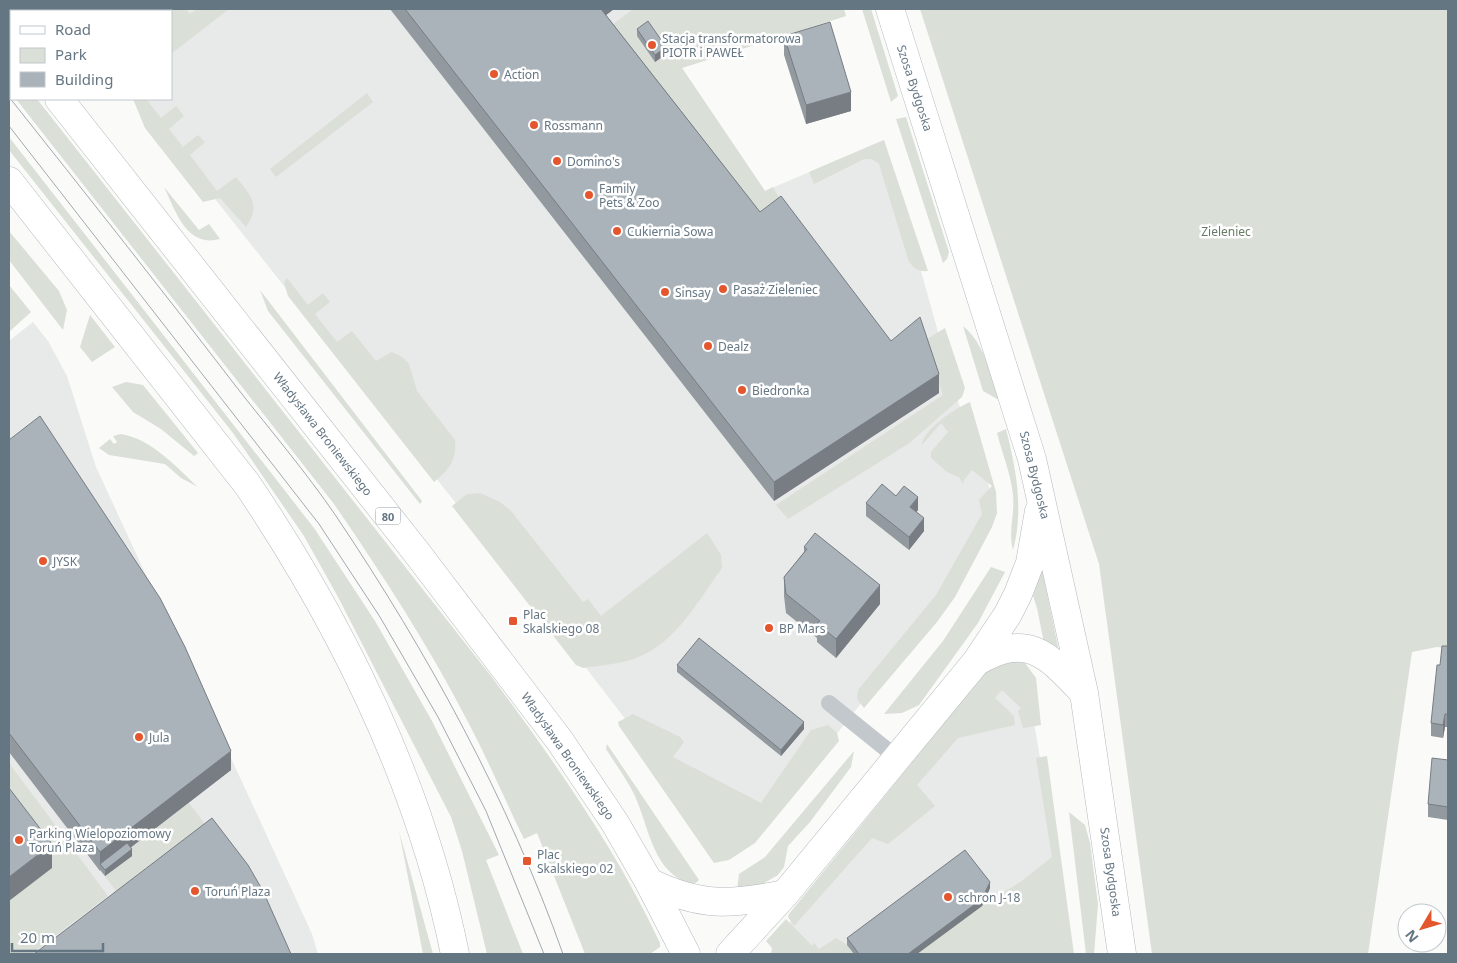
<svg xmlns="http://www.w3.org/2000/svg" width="1457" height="963" font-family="'Noto Sans',sans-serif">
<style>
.built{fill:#e8e9e9}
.green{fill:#dadfd7}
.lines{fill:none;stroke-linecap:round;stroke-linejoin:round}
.secondary-casing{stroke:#b3babf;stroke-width:29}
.primary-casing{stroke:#b5babe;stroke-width:29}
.lane{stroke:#c3c8cc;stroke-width:16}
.secondary{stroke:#fff;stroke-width:28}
.primary{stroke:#fff;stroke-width:28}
.tram{stroke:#a2aab0;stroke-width:1}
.wall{fill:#929a9f}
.shaded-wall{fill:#777d82}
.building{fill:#aab3b9;stroke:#777d82}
.poi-dot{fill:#e4572e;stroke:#fff;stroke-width:2}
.labels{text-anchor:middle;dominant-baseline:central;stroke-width:5;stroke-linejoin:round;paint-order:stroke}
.shield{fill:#fff;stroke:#939fa8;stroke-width:1}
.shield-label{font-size:11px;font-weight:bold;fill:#657683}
.poi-label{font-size:12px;fill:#657683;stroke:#fff;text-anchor:start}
.street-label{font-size:12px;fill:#657683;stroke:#fff}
.park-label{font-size:12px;fill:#687a64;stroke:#fff}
</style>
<rect width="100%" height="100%" fill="#fafaf8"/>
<path class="built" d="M70,9H669L682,68L765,191L884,140L957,399L992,495L942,602L768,820L699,815L576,655L136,99H171V11H67Z
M33,322L48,341L67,376L96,467L256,812L312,934L318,954H9V341Z
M1024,665L1068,920L1016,954H799L782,931Z"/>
<path class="green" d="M165,9H186L190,14L197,9H229L171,54V11H161Z
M633,9H844L846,16L682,68L765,191L773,187L782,203L767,213L759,211L612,25Z
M862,9H871L898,96L891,102Z
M920,9H1448V648L1437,647L1412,652L1368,954H1152L1099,564Z
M367,93L373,102L276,177L270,169Z
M16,99H37L491,676C554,761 615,847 660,943V947L650,954H585L537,833L524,839C505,800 488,760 468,722C429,646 382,574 334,504Z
M133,99H146L161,118L176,106L184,116L169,129L183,147L198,135L205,142L190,155L217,191L236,177C251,196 261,204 246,227L220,198L203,202L145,128Z
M906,117L949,252L947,259L943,263L896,119Z
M9,137L314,528L375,621L432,721L499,855L486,860L523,954H487L462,851L451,817L338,597L304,536L233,433L9,150Z
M884,140L928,271C918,272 912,268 908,259L879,164L872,159H864L814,184L809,172Z
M164,187L199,230L209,224L220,239C186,248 176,211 164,187Z
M9,231L59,291L67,310L63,330L9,260Z
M287,278L308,305L323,293L330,302L315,314L337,342L352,331L376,361L392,352L402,357L409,364L417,391L455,440C457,460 449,470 434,482L288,296L284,283Z
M9,285L31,312L9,332Z
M260,290L422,501L420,504L268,311Z
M90,315L115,347L92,362L80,347Z
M963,326C985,344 990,374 999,400L983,391Z
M945,328L965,388L962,397L908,444L788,519L776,505L943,395L924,341Z
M126,382L143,385L198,453L194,456L161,429L133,412L112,387Z
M970,402L996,492L997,513L992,527L955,597L937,622L864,708L857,699L858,690L936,595L982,514L979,500L992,486L972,470L964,480L963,484L959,477L947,472L931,458V452L948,432L941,423L922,445C923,429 956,408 970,402Z
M1006,429C1016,469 1024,509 1013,550C1008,531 1015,514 1013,495C1011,474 1002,453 997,433Z
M121,434C152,439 176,467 198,487L181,478L165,464L109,455L99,448L110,439L114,444L117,442L113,436Z
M480,493L500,502L511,511L583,602L588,599L601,616L707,533L721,555L722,568C700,598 678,639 643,655C625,664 602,665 583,668L576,665L452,506L467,494Z
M991,567L1005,572L978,623L919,705L902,713L884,714L943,641Z
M1042,569L1059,652L1044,643L1037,608L1033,596Z
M1007,661L1025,663L1036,678L1041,725L1023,728L1018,711L1021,708L1002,690L995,698L1014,716L1015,725L958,738L917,785L935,806L888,844L872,838L794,926L788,917L789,914L983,675L994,665Z
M633,714L680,737L684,742L673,757L761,803L811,730L828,725L837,733L839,741L755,843L729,860L714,863L619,726L618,722Z
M607,744L699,880C695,885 692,884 686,882C651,869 648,821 633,792C625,777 615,763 606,749Z
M854,751L851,767L810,822L788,846L784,867L778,875L757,887L737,890L739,874L765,857Z
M1047,756L1074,954H917L982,906L1022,881L1052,857L1036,758Z
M9,763L108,896L31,954H9Z
M189,803L205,824L116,891L105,876L131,856L127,850Z
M1069,812L1085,825L1090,843L1098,904L1094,954H1086Z
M399,831L433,954H423Z
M786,919L812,946L814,943L819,949L836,938L847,945L854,954H771L772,948L766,941Z"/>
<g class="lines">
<defs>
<path id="secondary" d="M890,9L1032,459L1084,693L1122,954
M976,662C1028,631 1048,655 1084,693
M649,882C700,907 731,905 785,894
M730,954L785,894L976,662L1008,614L1018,594L1030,563L1039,511"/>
<path id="primary" d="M9,34L11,38
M59,99L417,553L560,741L615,823L649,882L686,954
M9,181L247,484C342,625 421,786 455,954"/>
</defs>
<use href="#secondary" class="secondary-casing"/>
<use href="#primary" class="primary-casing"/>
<path class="lane" d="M829,703L896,757"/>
<use href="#secondary" class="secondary"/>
<use href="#primary" class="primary"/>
<path class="tram" d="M9,97C86,194 163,291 238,389C271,431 306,472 336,516C428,653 508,799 563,954
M9,126L319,524L380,617L438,717L486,811L544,954"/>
</g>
<path class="wall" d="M390,9H614L606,15L760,212L891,341L939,393L774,501Z
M637,29L666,54L655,62L637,36Z
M784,36L851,111L806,124L784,55Z
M9,440L231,770L130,848L132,856L105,876L100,870V871L9,752Z
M896,496L918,510L916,512L924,531L909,550L866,516V503Z
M804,547L880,604L836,658L817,642V638L786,613L784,596V577L804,552Z
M1448,646V727H1445L1443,738L1431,736V723Z
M677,665L804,729L781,756L677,672Z
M1448,760V820L1428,817V804Z
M990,888L982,906L917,954H854L847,945V938Z"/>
<path class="shaded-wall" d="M597,9H614L597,22Z
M666,47V54L655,62V55Z
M851,92V111L806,124V105Z
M939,374V393L774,501V482Z
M918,497V510L910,520V507Z
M924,518V531L909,550V537Z
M880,585V604L836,658V639Z
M1445,714V727L1443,738V725Z
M804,722V729L781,756V750Z
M231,751V770L104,868L100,864V871V852Z
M52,844V868L9,901V877Z
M132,849V856L105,876V870Z
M990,882V888L982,906L917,954H908Z"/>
<path class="building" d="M405,9H601L760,212L781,196L891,341L920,317L939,374L774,482Z
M648,21L666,47L655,55L637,29Z
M830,22L851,92L806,105L784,36Z
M40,416L160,598L185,647L231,751L100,852L9,733V440Z
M882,484L896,496L904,486L918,497L910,507L924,518L909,537L866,503Z
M815,533L880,585L836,639L817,623L820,621L786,594L784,577L807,549L804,547Z
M699,638L804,722L781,750L677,665Z
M1442,646H1448V714H1445L1443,725L1431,723L1437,665H1440Z
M1432,758L1448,760V807L1428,804Z
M9,788L52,844L9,877Z
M212,818L248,865L263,891L291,954H34Z
M127,843L132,849L105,870L100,864Z
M965,850L990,882L982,899L908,954H859L847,938Z"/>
<g class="poi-dot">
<circle cx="652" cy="45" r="5"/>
<circle cx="494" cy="74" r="5"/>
<circle cx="534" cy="125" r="5"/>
<circle cx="557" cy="161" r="5"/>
<circle cx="589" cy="195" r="5"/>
<circle cx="617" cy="231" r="5"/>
<circle cx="723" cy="289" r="5"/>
<circle cx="665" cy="292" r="5"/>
<circle cx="708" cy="346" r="5"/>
<circle cx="742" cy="390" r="5"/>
<circle cx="43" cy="561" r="5"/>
<rect x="508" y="616" width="10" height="10" rx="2.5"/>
<circle cx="769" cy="628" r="5"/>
<circle cx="139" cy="737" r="5"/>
<circle cx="19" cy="840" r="5"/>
<rect x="522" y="856" width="10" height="10" rx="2.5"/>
<circle cx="195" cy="891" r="5"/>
<circle cx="948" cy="897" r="5"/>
</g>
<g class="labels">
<rect class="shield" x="375.5" y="507.5" width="25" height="17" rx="4"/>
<g class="shield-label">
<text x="388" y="516">80</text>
</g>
<g class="poi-label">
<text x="662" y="38">Stacja transformatorowa<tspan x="662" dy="14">PIOTR i PAWEŁ</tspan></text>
<text x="504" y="74">Action</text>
<text x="544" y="125">Rossmann</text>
<text x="567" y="161">Domino's</text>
<text x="599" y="188">Family<tspan x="599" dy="14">Pets &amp; Zoo</tspan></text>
<text x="627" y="231">Cukiernia Sowa</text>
<text x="733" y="289">Pasaż Zieleniec</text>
<text x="675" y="292">Sinsay</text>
<text x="718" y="346">Dealz</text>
<text x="752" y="390">Biedronka</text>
<text x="53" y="561">JYSK</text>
<text x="523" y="614">Plac<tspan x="523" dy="14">Skalskiego 08</tspan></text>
<text x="779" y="628">BP Mars</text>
<text x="149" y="737">Jula</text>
<text x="29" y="833">Parking Wielopoziomowy<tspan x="29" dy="14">Toruń Plaza</tspan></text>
<text x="537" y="854">Plac<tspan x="537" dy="14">Skalskiego 02</tspan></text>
<text x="205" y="891">Toruń Plaza</text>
<text x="958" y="897">schron J-18</text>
</g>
<g class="street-label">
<text transform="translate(915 88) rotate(72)">Szosa Bydgoska</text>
<text transform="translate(323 434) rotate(52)">Władysława Broniewskiego</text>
<text transform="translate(1035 475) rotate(76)">Szosa Bydgoska</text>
<text transform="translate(568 756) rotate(55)">Władysława Broniewskiego</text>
<text transform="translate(1111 872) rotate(82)">Szosa Bydgoska</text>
</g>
<g class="park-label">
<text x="1226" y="231">Zieleniec</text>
</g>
</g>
<rect width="1457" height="963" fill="none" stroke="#657683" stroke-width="20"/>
<rect x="10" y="10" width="162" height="90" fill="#ffffff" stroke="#c1c8cd"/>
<rect x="20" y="26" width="25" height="8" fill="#ffffff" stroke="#c1c8cd"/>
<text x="55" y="35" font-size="15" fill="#657683">Road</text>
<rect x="20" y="48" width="25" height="15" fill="#dadfd7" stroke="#c1c8cd"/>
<text x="55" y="60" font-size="15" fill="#657683">Park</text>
<rect x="20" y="72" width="25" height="15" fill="#aab3b9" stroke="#c1c8cd"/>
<text x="55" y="85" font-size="15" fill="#657683">Building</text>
<g transform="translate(1422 928) rotate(232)"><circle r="24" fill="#ffffff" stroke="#c1c8cd"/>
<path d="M0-4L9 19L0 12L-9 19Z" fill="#e4572e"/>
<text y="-8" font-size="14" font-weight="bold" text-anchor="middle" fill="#657683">N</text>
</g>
<path d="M12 943v8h91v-8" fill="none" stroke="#657683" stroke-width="2.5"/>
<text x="20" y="943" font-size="15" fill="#657683" stroke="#ffffff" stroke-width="4" paint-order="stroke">20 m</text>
</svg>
